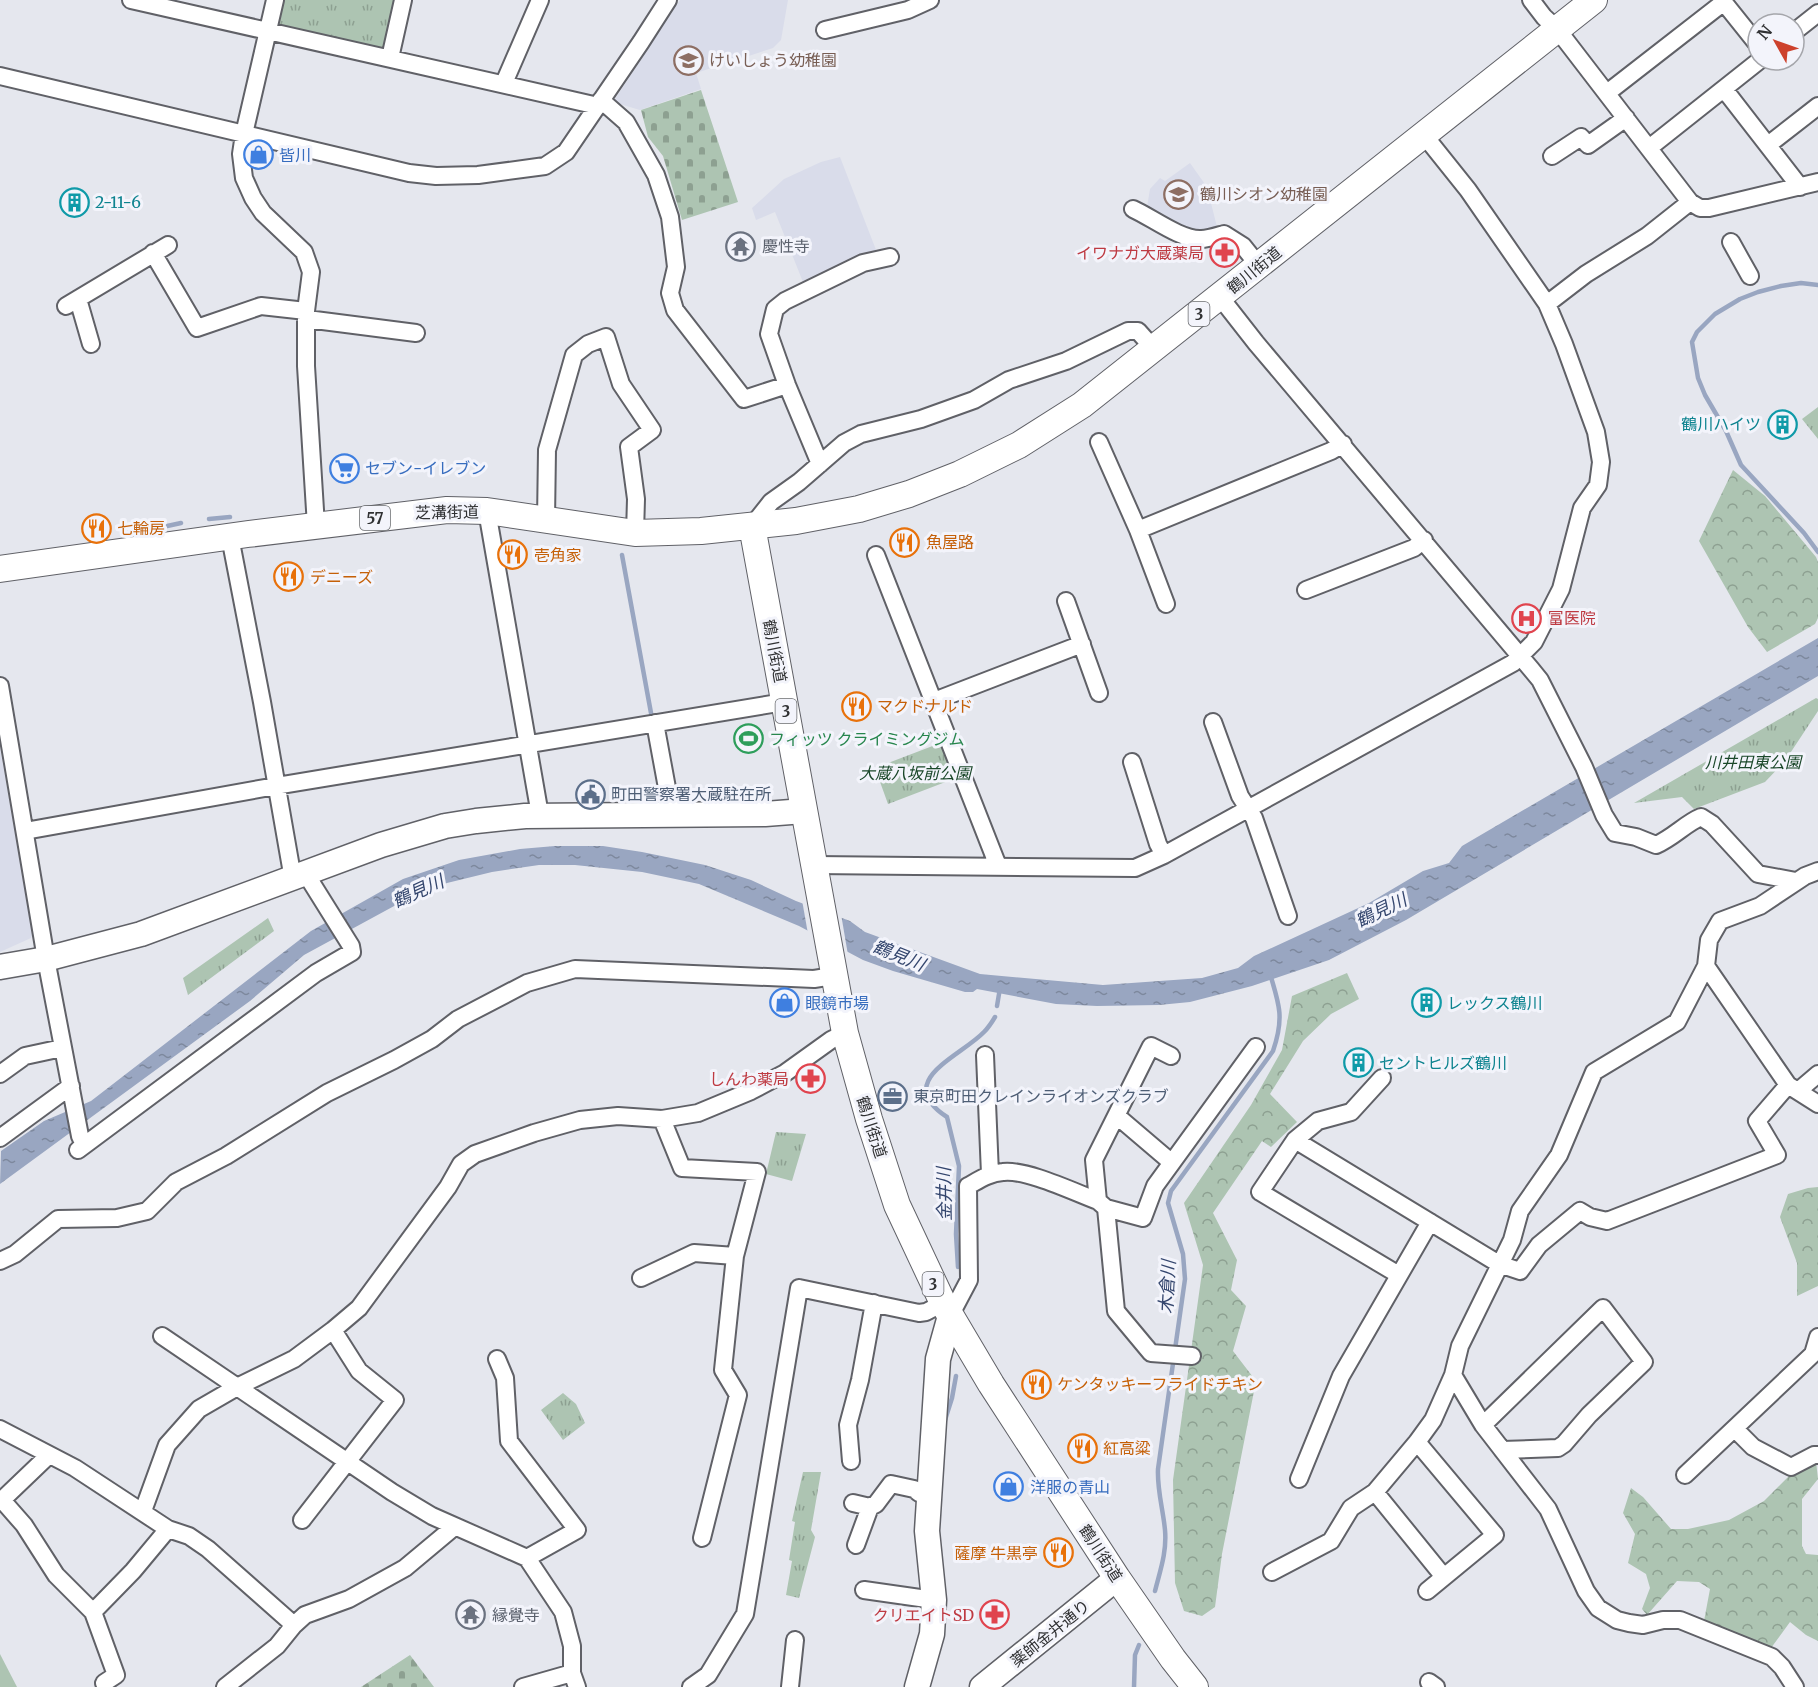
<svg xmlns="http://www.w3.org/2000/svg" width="1818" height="1687" font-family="Merriweather,'Noto Sans JP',serif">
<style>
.built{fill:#d9dcea}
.green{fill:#adc4b2}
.forest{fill:url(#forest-crowns)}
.cemetery{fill:url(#cemetery-stones)}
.park{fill:url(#park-tufts)}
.water{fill:url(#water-ripples)}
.pier{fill:#e5e7ee}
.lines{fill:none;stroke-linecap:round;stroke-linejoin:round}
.stream{stroke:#99a6c1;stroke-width:4.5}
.street-casing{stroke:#606167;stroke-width:20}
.secondary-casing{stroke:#606167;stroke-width:27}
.primary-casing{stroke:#606167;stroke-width:28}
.street{stroke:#fff;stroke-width:16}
.secondary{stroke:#fff;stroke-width:24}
.primary{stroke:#fff;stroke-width:26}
.labels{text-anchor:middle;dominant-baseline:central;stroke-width:6;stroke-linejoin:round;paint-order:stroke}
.shield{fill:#f3f4fb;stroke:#6a6c6f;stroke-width:1.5}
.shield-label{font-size:15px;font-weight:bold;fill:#303133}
.education-label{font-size:16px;fill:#785e54;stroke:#f3f4fb;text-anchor:start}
.shop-label{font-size:16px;fill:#366cbe;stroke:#f3f4fb;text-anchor:start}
.culture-label{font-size:16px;fill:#0d838f;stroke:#f3f4fb;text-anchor:start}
.worship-label{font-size:16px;fill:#5b616d;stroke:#f3f4fb;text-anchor:start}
.health-label{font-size:16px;fill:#be3a42;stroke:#f3f4fb;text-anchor:end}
.street-label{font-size:16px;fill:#303133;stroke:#f3f4fb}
.food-label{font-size:16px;fill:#c56008;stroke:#f3f4fb;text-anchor:start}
.leisure-label{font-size:16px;fill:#27864d;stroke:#f3f4fb;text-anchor:start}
.park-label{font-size:16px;font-style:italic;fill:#1a4729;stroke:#f3f4fb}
.service-label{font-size:16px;fill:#4e5e75;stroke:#f3f4fb;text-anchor:start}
.water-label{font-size:18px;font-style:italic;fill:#34466e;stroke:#f3f4fb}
</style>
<defs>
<pattern id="forest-crowns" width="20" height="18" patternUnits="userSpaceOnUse" patternTransform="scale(1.5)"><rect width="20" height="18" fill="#adc4b2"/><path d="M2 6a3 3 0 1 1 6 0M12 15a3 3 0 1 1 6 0" fill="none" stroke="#8da091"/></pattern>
<pattern id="cemetery-stones" width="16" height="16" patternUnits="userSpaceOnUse" patternTransform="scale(1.5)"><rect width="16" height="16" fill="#adc4b2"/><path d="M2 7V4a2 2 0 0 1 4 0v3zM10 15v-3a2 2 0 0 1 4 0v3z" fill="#8da091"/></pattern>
<pattern id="park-tufts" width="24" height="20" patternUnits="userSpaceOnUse" patternTransform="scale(1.5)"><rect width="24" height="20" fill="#adc4b2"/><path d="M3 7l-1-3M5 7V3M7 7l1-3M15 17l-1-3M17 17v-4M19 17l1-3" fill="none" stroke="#8da091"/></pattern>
<pattern id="water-ripples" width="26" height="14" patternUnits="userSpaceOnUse" patternTransform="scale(1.5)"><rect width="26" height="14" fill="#99a6c1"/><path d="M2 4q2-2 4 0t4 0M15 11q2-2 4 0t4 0" fill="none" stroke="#7d889d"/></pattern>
</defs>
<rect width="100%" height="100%" fill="#e5e7ee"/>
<path class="built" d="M680,0H788L781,40L773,48L696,73L701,89L640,110L613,102Z
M840,157L878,255L805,287L775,212L756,220L752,208L784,179L821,162Z
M1190,163L1207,187L1217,227L1213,232L1199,234L1164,222L1147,207L1150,189L1160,178L1165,181Z
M0,748L33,933L31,938L0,952Z"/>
<path class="green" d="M0,1654L17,1687H0Z"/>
<path class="forest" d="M1733,470L1765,496L1816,557L1818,562V618L1815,624L1767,652L1748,627L1699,541Z
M1347,973L1359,999L1331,1014L1303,1041L1270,1094L1297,1122L1271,1147L1262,1141L1213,1213L1237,1260L1231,1290L1246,1306L1233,1351L1256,1381L1222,1554L1215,1607L1202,1616L1184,1611L1175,1583L1173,1480L1203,1265L1184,1203L1251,1105L1282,1050L1292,996Z
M1818,1187V1286L1797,1296V1263L1780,1217L1788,1194L1808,1188Z
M1816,1461L1818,1479L1802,1499V1546L1806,1554L1818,1555V1641L1806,1635L1790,1622L1771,1648L1704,1621L1710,1589L1699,1582L1677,1581L1647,1615L1642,1609L1650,1588L1646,1574L1628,1563L1635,1534L1623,1513L1631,1488L1643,1497L1671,1529H1688L1729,1520L1764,1501L1789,1476Z"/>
<path class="cemetery" d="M701,90L738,202L682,220L663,156L648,137L641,110Z
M410,1655L434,1687H361Z"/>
<path class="park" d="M275,0H403L390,58L267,31Z
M1818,407V439L1802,419Z
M1816,698L1818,699V711L1785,761L1765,782L1694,809L1682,797L1634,803Z
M943,742L956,778L888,804L875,768Z
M268,918L274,931L188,995L183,978Z
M776,1132L806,1134L792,1181L766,1174Z
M563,1393L576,1404L585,1423L563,1440L541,1410Z
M803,1472H821L811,1530L815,1537L799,1598L786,1595L792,1561L789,1560L795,1522L792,1521Z"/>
<path class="water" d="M1818,638V676L1406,920L1329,960L1252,986L1190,1002L1159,1005L1097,1006L1056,1004L977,989L973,992H965L893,971L863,960L799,926L699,884L642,872L575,865H539L492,872L447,883L396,905L304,955L250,1001L0,1184L1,1151L44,1121L91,1101L311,931L403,879L459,860L520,849L555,846H603L642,852L705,865L751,880L796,901L850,921L865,932L980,974L1103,985L1202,978L1238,968L1254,956L1369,903L1423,871L1449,863L1462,846Z"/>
<path class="pier" d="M802,900L841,914L848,955L808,934Z"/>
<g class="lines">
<path class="stream" d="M1818,285L1801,283L1781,286L1758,292L1740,299L1715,314L1697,332L1692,342L1698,378L1705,395L1726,431L1741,465L1804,533L1818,552
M209,519L230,517
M158,528L181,523
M622,555L651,713
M997,1006L1000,988
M958,1267L956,1234L959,1166L947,1117C892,1081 960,1057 984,1032C988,1028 992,1022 995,1017
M945,1420L952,1398L956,1376
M1155,1591C1160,1571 1167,1552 1165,1530C1163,1509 1157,1490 1158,1469L1185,1279L1183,1254L1168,1203L1171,1191L1273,1051C1284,1019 1280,1006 1270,974
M1134,1687L1135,1655L1139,1645"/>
<defs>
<path id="street" d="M131,0L598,106
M275,0L244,134L241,154L244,178L253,198L263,213L304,252L311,272L306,311V366L316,526
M1531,0L1544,17L1557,29L1690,202L1700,208H1709L1818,182
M1722,0L1758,45
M825,30L908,10L930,0
M1794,32L1818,13
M390,58L403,0
M0,76L409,173L436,176L478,175L545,166L566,152L641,42L668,0
M504,83L540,0
M1724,89L1800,187
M1607,93L1724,2
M601,100L626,122L656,175L670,217L676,267L670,293L675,310L744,399L787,385
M1768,145L1818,106
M1649,148L1760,60
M1552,156L1581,137L1588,145L1626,118
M1133,209C1151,217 1181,240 1201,239C1208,239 1217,236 1224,234L1243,246L1259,266
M1731,242L1750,276
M153,253L197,328L261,306L306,311
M1220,297L1256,343L1531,669L1540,680L1584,767L1604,815L1615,833L1636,837L1656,845C1674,837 1686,823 1701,817L1712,824L1758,874L1796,881
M78,299L91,344
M1547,304L1586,274L1647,236L1690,202
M66,306L168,245
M307,319L416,333
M1099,442L1138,530L1166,604
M820,464L787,385L769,334L775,309L785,301L863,263L890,257
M487,511L540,815
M546,520L547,450L574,355L588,344L606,337L621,384L652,430L629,447L636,499L635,533
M752,526L771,502L799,482L844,443L861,434L921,419L974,400L1009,380L1066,361L1128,331H1138L1154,349
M1138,530L1331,451L1343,444
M230,537L262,702L293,879
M876,555L998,866
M1306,590L1414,548L1424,540
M1066,601L1099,693
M0,686L46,959L80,1136L84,1145
M934,701L1082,644
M1213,722L1240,796L1254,818L1288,916
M655,723L672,815
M1132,762L1158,844L1164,855
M25,831L276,786L784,702
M814,865L1135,868L1164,855L1513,663L1534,642L1561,589L1582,508L1598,485L1601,462L1596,432L1564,344L1547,304L1468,190L1424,135
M1706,966L1788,1085L1818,1104
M985,1055L990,1174
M1171,1056L1151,1046L1094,1160L1098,1201L1106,1208L1116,1311L1151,1353L1192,1356
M0,1074L25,1056L62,1048
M1382,1078L1351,1112L1318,1121L1295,1140L1260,1192L1399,1275
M1798,1091L1818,1074
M1117,1116L1171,1162
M662,1119L682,1168L757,1172L735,1256L723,1370L738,1395L702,1538
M0,1138L71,1086
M1295,1140L1499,1264L1520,1271L1539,1245L1580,1211L1590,1217L1607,1221L1777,1155L1757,1121L1788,1085
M78,1150L316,973L352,952L351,946L306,874
M1106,1208L1143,1218L1155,1186L1256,1047
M0,1261L15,1254L58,1219L117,1218L147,1211L176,1182L226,1156L327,1093L394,1060L432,1039L458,1019L527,983L575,969L814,979L833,976
M641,1278L694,1253L735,1256
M950,1316L969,1280L968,1186C979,1180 989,1173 1003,1172C1026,1169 1074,1192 1098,1201
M162,1336L392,1492L432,1516L527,1558L563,1612L572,1646V1673L577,1687
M497,1359L505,1378L509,1441L577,1530L527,1558
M1453,1375L1483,1425L1548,1509L1586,1591L1598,1608L1617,1620L1629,1623L1643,1625L1663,1620H1680L1772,1657L1782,1667L1795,1687
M1483,1425L1603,1308L1644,1362L1589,1415L1564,1444L1558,1448L1502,1450
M0,1429L75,1468L168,1529L189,1536L208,1549L294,1625
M1735,1429L1753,1447L1791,1467L1814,1455H1818
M49,1455L2,1500L24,1525L56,1575L93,1612L133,1571L168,1529
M851,1461L848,1425L860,1380L874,1303
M1685,1475L1813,1354L1818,1337
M1299,1479L1341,1376L1430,1222
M1375,1492L1444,1577L1495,1535L1417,1442
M853,1503L870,1507
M143,1511L167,1445L199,1409L237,1387L294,1359L333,1330L359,1308L448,1187L461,1164L475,1154L534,1133L580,1120L618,1116L662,1119L698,1113L751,1091L785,1073L831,1040L845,1033
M302,1520L395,1400L359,1371L333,1330
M856,1545L870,1507L876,1504L891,1484L914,1489L919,1493L929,1494
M1272,1572L1331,1541L1351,1508L1375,1492L1417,1442L1433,1420L1453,1375L1460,1346L1512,1240L1520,1211L1559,1155L1594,1072L1677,1022L1706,966L1709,940L1720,921L1760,906L1805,876L1818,871
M864,1590L934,1600
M1427,1591L1444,1577
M93,1612L116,1675L104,1683
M1429,1682L1436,1687
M225,1687L277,1646L294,1625L305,1615L349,1599L405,1568L454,1527
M523,1687L572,1673
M691,1687L708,1675L745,1614L799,1288L919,1313L926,1312L943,1303
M790,1687L795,1640"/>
<path id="secondary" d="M0,967L46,959L141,934L381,845L445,826L476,821L525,816L765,814L804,811
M917,1687L932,1634L934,1600L927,1531L938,1359L950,1316
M982,1687L1117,1578"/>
<path id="primary" d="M752,526L845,1033L869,1119L897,1205L943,1303L991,1384L1117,1578L1173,1659L1195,1687
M0,569L248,534L447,510L487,511L635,533L701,531L796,521L859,509L909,494L960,474L1019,445L1082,405L1594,0"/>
</defs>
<use href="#street" class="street-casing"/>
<use href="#secondary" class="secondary-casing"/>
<use href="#primary" class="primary-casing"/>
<use href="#street" class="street"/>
<use href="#secondary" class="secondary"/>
<use href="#primary" class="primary"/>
</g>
<defs>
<symbol id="school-ring" viewBox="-11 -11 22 22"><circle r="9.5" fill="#f3f4fb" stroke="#8d6e63" stroke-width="1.5"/><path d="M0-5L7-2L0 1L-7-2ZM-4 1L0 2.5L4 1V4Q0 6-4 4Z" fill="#8d6e63"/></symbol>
<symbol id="shop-ring" viewBox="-11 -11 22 22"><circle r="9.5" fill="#f3f4fb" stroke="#3f7fe0" stroke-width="1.5"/><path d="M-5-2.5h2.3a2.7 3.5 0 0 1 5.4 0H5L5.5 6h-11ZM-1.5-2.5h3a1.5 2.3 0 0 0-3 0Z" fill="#3f7fe0"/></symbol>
<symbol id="building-ring" viewBox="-11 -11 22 22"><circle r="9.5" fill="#f3f4fb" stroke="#0f9aa8" stroke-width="1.5"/><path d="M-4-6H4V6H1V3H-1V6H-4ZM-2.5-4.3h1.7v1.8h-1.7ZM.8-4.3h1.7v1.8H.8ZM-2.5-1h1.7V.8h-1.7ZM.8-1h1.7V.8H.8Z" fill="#0f9aa8"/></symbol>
<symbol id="temple-ring" viewBox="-11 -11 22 22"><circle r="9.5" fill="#f3f4fb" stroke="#6b7280" stroke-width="1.5"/><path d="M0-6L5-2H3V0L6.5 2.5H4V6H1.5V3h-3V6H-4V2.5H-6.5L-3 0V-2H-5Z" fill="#6b7280"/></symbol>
<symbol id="pharmacy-ring" viewBox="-11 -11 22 22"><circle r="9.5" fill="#f3f4fb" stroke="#e0444e" stroke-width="1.5"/><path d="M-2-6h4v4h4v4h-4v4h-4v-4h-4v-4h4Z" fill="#e0444e"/></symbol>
<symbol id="supermarket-ring" viewBox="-11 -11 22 22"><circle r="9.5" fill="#f3f4fb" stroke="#3f7fe0" stroke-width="1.5"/><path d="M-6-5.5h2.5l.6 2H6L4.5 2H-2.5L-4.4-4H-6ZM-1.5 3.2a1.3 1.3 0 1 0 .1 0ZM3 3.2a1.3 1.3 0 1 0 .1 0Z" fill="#3f7fe0"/></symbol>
<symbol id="restaurant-ring" viewBox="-11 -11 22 22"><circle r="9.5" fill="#f3f4fb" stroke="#e8710a" stroke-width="1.5"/><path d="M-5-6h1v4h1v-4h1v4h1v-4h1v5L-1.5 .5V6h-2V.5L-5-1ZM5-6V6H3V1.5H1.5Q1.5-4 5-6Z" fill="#e8710a"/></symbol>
<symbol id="hospital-ring" viewBox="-11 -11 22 22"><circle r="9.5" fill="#f3f4fb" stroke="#e0444e" stroke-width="1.5"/><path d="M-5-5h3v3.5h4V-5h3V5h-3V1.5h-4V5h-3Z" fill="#e0444e"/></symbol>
<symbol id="stadium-ring" viewBox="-11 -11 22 22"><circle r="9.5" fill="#f3f4fb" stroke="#2e9e5b" stroke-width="1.5"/><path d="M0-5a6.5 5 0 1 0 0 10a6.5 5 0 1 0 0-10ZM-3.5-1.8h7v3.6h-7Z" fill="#2e9e5b"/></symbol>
<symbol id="civic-ring" viewBox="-11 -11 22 22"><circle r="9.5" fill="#f3f4fb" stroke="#5c6f8a" stroke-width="1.5"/><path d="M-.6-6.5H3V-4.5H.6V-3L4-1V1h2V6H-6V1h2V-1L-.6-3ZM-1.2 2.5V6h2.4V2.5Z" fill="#5c6f8a"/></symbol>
<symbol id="office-ring" viewBox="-11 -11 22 22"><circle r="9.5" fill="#f3f4fb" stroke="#5c6f8a" stroke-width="1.5"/><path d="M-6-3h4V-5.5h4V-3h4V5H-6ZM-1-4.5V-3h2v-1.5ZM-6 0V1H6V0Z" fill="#5c6f8a"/></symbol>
</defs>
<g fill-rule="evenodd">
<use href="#school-ring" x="672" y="44" width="33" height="33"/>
<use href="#shop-ring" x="242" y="138" width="33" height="33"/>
<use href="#school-ring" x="1162" y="178" width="33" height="33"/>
<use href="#building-ring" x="58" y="186" width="33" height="33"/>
<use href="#temple-ring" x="724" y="230" width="33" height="33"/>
<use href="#pharmacy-ring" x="1208" y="236" width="33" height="33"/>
<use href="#building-ring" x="1766" y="408" width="33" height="33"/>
<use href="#supermarket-ring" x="328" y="452" width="33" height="33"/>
<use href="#restaurant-ring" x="80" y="512" width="33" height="33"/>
<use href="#restaurant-ring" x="888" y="526" width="33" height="33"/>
<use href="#restaurant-ring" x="496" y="538" width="33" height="33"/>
<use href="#restaurant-ring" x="272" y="560" width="33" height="33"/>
<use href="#hospital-ring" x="1510" y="602" width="33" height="33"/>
<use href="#restaurant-ring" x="840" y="690" width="33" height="33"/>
<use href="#stadium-ring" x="732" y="722" width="33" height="33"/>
<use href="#civic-ring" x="574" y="778" width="33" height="33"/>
<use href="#shop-ring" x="768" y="986" width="33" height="33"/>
<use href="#building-ring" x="1410" y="986" width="33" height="33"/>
<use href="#building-ring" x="1342" y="1046" width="33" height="33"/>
<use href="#pharmacy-ring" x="794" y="1062" width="33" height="33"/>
<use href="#office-ring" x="876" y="1080" width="33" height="33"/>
<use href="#restaurant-ring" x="1020" y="1368" width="33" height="33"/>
<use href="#restaurant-ring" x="1066" y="1432" width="33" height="33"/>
<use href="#shop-ring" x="992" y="1470" width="33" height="33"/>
<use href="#restaurant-ring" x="1042" y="1536" width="33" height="33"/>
<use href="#temple-ring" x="454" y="1598" width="33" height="33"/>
<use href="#pharmacy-ring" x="978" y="1598" width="33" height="33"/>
</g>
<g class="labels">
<g class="shield">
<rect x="1188.5" y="302" width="21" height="24" rx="4.5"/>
<rect x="360" y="506" width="30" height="24" rx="4.5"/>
<rect x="775.5" y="699" width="21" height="24" rx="4.5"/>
<rect x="922.5" y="1272" width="21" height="24" rx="4.5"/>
</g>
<g class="shield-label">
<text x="1199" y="314">3</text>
<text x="375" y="518">57</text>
<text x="786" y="711">3</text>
<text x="933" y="1284">3</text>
</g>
<g class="education-label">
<text x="709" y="60">けいしょう幼稚園</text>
<text x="1200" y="194">鶴川シオン幼稚園</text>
</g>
<g class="shop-label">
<text x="279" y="155">皆川</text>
<text x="365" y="468">セブン-イレブン</text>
<text x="805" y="1003">眼鏡市場</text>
<text x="1030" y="1487">洋服の青山</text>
</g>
<g class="culture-label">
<text x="95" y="202">2-11-6</text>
<text x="1761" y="424" text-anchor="end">鶴川ハイツ</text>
<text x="1447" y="1003">レックス鶴川</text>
<text x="1379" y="1063">セントヒルズ鶴川</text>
</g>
<g class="worship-label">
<text x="762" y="246">慶性寺</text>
<text x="492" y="1615">縁覺寺</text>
</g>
<g class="health-label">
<text x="1204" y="253">イワナガ大蔵薬局</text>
<text x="1548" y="618" text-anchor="start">富医院</text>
<text x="789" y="1079">しんわ薬局</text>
<text x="974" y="1615">クリエイトSD</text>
</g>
<g class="street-label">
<text transform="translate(1254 270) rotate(-39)">鶴川街道</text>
<text transform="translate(447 512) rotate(-1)">芝溝街道</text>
<text transform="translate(775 651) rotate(79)">鶴川街道</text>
<text transform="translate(872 1127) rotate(72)">鶴川街道</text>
<text transform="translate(1101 1553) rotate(57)">鶴川街道</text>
<text transform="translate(1050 1633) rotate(-39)">薬師金井通り</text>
</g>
<g class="food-label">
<text x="117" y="528">七輪房</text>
<text x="926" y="542">魚屋路</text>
<text x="534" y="555">壱角家</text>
<text x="310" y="577">デニーズ</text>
<text x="877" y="706">マクドナルド</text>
<text x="1057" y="1384">ケンタッキーフライドチキン</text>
<text x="1103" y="1448">紅高粱</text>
<text x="1038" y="1553" text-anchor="end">薩摩 牛黒亭</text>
</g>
<g class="leisure-label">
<text x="769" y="739">フィッツ クライミングジム</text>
</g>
<g class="park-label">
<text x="1753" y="762">川井田東公園</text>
<text x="915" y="773">大蔵八坂前公園</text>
</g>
<g class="service-label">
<text x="611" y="794">町田警察署大蔵駐在所</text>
<text x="913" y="1096">東京町田クレインライオンズクラブ</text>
</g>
<g class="water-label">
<text transform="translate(418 891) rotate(-24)">鶴見川</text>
<text transform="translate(1381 910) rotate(-26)">鶴見川</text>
<text transform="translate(899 955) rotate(22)">鶴見川</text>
<text transform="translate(944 1194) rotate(-91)">金井川</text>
<text transform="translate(1167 1287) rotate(-87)">木倉川</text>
</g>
</g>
<g transform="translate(1776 42) rotate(310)"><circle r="28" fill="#f3f4fb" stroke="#a5a6ab" stroke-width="1.5"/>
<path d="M0-4.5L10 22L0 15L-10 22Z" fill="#cd412c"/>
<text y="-9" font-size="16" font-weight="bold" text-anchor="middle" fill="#303133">N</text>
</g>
</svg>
